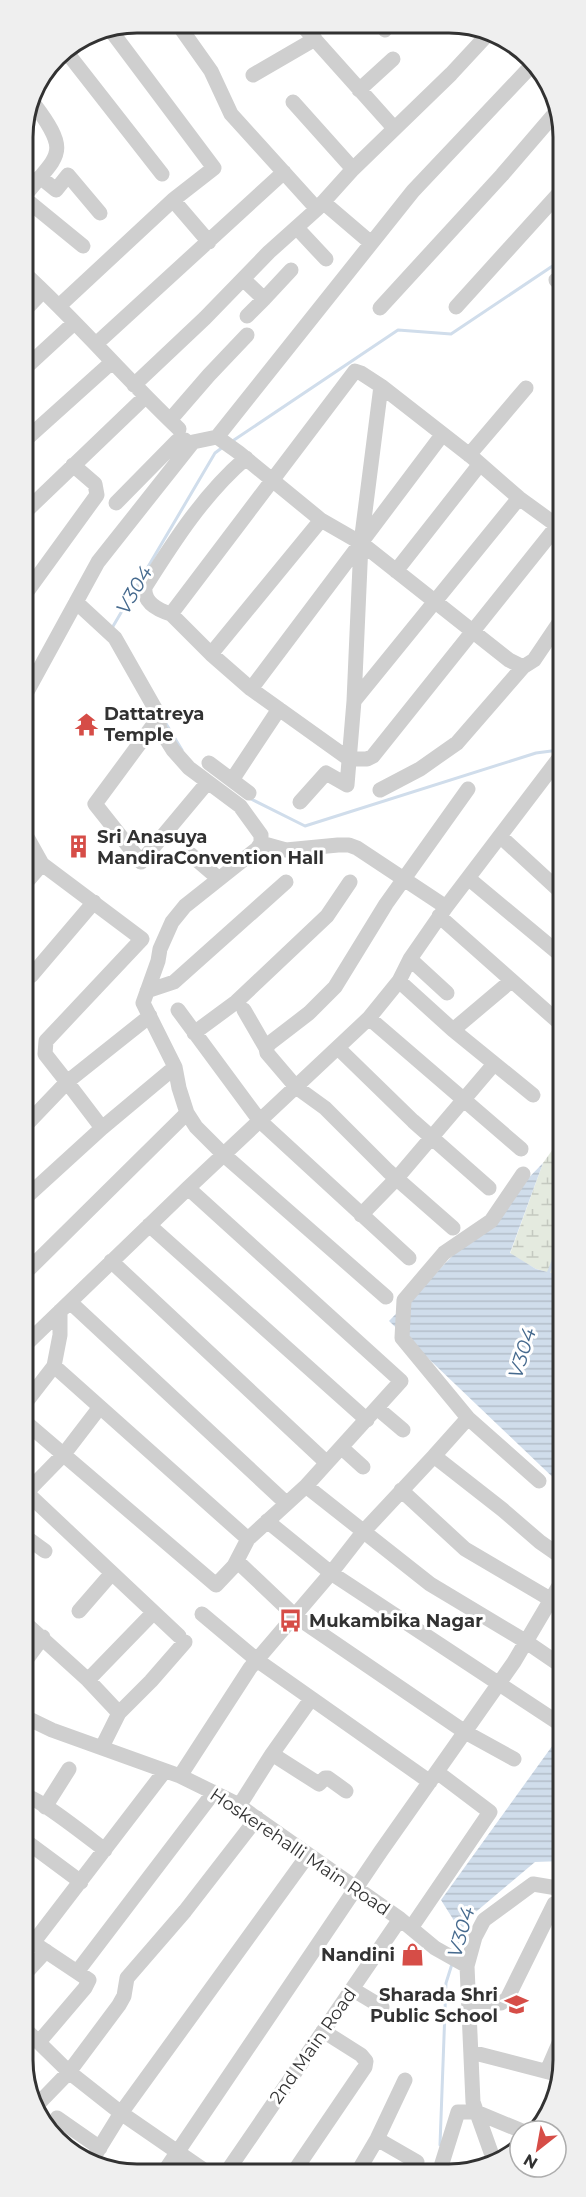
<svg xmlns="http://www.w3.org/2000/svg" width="586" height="2197" font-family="Montserrat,sans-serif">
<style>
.wetland{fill:url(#wetland-marsh)}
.water{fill:url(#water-rules)}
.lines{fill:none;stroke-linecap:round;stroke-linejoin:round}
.stream{stroke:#d0ddeb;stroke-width:3}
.minor{stroke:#cfcfcf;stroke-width:15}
.labels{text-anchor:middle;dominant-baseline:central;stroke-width:6;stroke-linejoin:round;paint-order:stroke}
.poi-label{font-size:18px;font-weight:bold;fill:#323232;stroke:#fff;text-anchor:start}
.street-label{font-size:18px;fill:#323232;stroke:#fff}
.water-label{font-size:20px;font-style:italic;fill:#466a8e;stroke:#fff}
.rim{fill:none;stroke:#323232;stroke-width:3}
</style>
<defs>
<pattern id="wetland-marsh" width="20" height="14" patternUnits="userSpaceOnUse" patternTransform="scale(1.5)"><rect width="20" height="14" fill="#e4eadf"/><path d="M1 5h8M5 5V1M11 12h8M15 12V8" fill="none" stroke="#c4c9c0"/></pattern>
<pattern id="water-rules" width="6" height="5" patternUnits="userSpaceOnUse" patternTransform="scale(1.5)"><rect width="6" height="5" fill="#d0ddeb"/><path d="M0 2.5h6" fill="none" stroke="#b3beca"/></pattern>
</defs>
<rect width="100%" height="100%" fill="#fff"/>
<path class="wetland" d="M563,1135V1276L536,1269L510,1254L543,1163Z"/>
<path class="water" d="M543,1163L510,1253L536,1269L563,1276V1487L389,1321Z
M563,1731V1861L535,1862L458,1927L441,1900Z"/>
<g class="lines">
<path class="stream" d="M231,442L398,330L451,334L563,259
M112,628L215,453L223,447
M165,722L182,750
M251,799L305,826L536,753L559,750
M547,1276L563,1236
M454,1954L464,1920
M440,2145L446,1983L452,1964"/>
<path class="minor" d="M177,23L211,71L231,114L317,209
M301,24L394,128
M382,25L385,30
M65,50L162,174
M253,75L315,39
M359,90L393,59
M293,102L353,169
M40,177L56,190L68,175L100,213
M23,197L83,246
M23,198C57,154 73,156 34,104
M173,200L209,242
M323,202L371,243
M297,228L326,259
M23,272C77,321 125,378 179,429
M243,279L264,299L291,270
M556,280L563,288
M59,306L173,200L214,168L109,28
M456,307L562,190
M380,308L502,175L557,111
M23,312L43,291
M247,316L264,299
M96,344L284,172
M23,370L74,323
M134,385L205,318L269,252L317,209L353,169L451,74L489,33
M170,420L209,375L247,335
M217,437L238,452L321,520L361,543L509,660L523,667L534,660L563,617
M23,442L112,362
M469,455L526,388
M116,503L177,441L185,440L190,445
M23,514L145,397
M557,526L373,756L367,759H349L251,689L211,654L171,614L355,371L361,373L381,386L472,457L519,498L563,530
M396,571L480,464
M23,597L97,495L95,484L73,465
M76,602L115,638L157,712L160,729L173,750L189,768L240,806L261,835V843L257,849L185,906L172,922L160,949L158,961L143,1003L175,1067L179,1088L187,1113L196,1127L224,1155L386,1297
M171,614C158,610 143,603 145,587C174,541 204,494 246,458
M211,654L321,520
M251,689L442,435
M23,699L98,562L193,442L217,437L413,191L535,62
M354,701L519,498
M157,720L95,804L141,862L207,783
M209,763L249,793
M232,780L279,709
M380,790L420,769L457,743L523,667
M300,802L326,773L347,785L354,701L361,543L381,386
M23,830L42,864L142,939L46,1041L45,1054L67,1082L23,1128
M500,836L563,894
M261,843L286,850L338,845H349L357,848L446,907
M190,854L218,878
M468,878L563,957
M23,886L42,864
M439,916L563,1026
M410,959L447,993
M31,976L94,902
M399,981L453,1030L533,1095
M147,991L174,982L286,882
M178,1010L260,1121L409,1258
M244,1010L266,1048
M369,1018L521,1149
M453,1030L511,981
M194,1033L236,1002L327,916L350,882
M338,1048L413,1121L489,1188
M102,1128L67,1082L150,1016
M23,1200L102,1128L175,1067
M361,1215L397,1178L494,1064
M149,1225L367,1420
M453,1228L388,1171L325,1108L296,1087L267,1053L266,1048L270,1043L309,1013L335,987L386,904L468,789
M111,1261L327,1463
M23,1275L187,1113
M70,1302L286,1503
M23,1347L188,1188L369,1018L399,981L410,959L446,907L563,753
M54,1366L248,1539
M23,1406L54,1366L60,1335V1311
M377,1408L403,1430
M468,1418L539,1481
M23,1420L216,1585L234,1566L248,1539L306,1486L401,1381L188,1188
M342,1448L363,1467
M434,1456L468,1418L402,1338L404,1300L444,1253L491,1221L523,1174
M306,1486L430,1584L525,1641L563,1667
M401,1490L465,1549L550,1599
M26,1492L179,1636
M23,1496L64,1454L100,1407
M267,1521L331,1573L557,1722
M23,1535L45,1551
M237,1561L295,1616L465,1732L514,1759
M79,1611L112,1573
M202,1614L258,1661L430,1782
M23,1621L88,1680L119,1713
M23,1664L43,1637
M88,1680L153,1613
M23,1716L52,1730L180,1776L235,1803L400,1919L435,1948L467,1966
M102,1747L119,1713L151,1681L185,1642
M272,1754L319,1784L325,1778H328L346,1791
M180,1776L250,1668L331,1573L363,1532L434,1456L503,1510L540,1542L563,1558
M23,1795C37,1796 90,1839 105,1850
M239,1806L272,1754L311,1699
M45,1807L69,1769
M23,1839L81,1882
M411,1928L490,1812L437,1772
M23,1936L89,1980L85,1988L39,2042
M33,1943L164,1772
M77,1972L214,1792
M23,1976L46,1951
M352,1989L382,2007
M469,2000L501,2003L507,1999L554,1904L563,1903
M24,2028L69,2072L121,2113L208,2173
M471,2052L560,2075
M547,2071L563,2034
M38,2104L69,2072L119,2005L124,1996L127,1978L185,1911L257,1818
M57,2118L100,2148
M377,2139L417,2162
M493,2158L473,2102L467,1966L475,1937L484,1920L533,1884L563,1889
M92,2160L121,2113L308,1855
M164,2172L381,1851L514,1662L563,1579
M226,2173L400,1919
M293,2173L365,2067L366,2061L361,2055L323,2031
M357,2173L377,2139L405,2080
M439,2173L458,2112H476L522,2131"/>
</g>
<defs>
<symbol id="temple-bare" viewBox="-9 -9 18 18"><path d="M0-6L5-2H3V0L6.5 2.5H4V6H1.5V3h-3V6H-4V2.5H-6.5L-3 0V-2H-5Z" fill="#d64d47" stroke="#fff" stroke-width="2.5" paint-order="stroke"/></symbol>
<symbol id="building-bare" viewBox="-9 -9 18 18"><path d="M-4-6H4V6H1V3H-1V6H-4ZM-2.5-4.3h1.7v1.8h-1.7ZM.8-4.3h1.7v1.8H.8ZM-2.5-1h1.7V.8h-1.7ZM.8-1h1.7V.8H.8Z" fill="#d64d47" stroke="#fff" stroke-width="2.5" paint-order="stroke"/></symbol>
<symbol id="bus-bare" viewBox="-9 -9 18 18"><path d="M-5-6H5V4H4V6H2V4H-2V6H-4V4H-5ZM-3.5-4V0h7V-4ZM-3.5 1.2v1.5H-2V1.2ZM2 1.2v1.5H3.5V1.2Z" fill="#d64d47" stroke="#fff" stroke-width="2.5" paint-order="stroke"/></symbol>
<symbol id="shop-bare" viewBox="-9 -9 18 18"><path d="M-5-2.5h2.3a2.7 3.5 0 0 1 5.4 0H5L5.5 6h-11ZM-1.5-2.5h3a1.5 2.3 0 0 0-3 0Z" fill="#d64d47" stroke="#fff" stroke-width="2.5" paint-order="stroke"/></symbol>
<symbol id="school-bare" viewBox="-9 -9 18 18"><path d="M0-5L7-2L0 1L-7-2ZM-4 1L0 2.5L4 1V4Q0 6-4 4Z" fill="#d64d47" stroke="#fff" stroke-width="2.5" paint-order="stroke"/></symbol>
</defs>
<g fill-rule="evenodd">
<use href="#temple-bare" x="70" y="708" width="33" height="33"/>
<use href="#building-bare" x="62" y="830" width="33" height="33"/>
<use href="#bus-bare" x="274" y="1604" width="33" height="33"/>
<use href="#shop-bare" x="396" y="1938" width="33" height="33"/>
<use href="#school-bare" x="500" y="1988" width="33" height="33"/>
</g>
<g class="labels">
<g class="poi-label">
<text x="104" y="714">Dattatreya<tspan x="104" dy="21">Temple</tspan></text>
<text x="97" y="837">Sri Anasuya<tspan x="97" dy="21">MandiraConvention Hall</tspan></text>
<text x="309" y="1621">Mukambika Nagar</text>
<text x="395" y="1955" text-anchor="end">Nandini</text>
<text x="498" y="1995" text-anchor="end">Sharada Shri<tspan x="498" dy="21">Public School</tspan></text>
</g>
<g class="street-label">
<text transform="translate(300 1852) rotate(34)">Hoskerehalli Main Road</text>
<text transform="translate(313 2046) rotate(-55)">2nd Main Road</text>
</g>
<g class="water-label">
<text transform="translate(134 590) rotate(-60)">V304</text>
<text transform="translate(522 1353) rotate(-73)">V304</text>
<text transform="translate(461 1932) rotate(-74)">V304</text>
</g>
</g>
<path d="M0 0H586V2197H0ZM137 33H449A104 104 0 0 1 553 137V2060A104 104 0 0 1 449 2164H137A104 104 0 0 1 33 2060V137A104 104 0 0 1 137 33Z" fill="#efefef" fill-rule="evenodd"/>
<path class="rim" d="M137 33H449A104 104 0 0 1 553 137V2060A104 104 0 0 1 449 2164H137A104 104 0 0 1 33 2060V137A104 104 0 0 1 137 33Z"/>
<g transform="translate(538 2149) rotate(211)"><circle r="28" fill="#ffffff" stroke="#adadad" stroke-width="1.5"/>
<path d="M0-4.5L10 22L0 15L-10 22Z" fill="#d64d47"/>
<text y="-9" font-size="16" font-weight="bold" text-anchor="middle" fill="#323232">N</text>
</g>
</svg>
